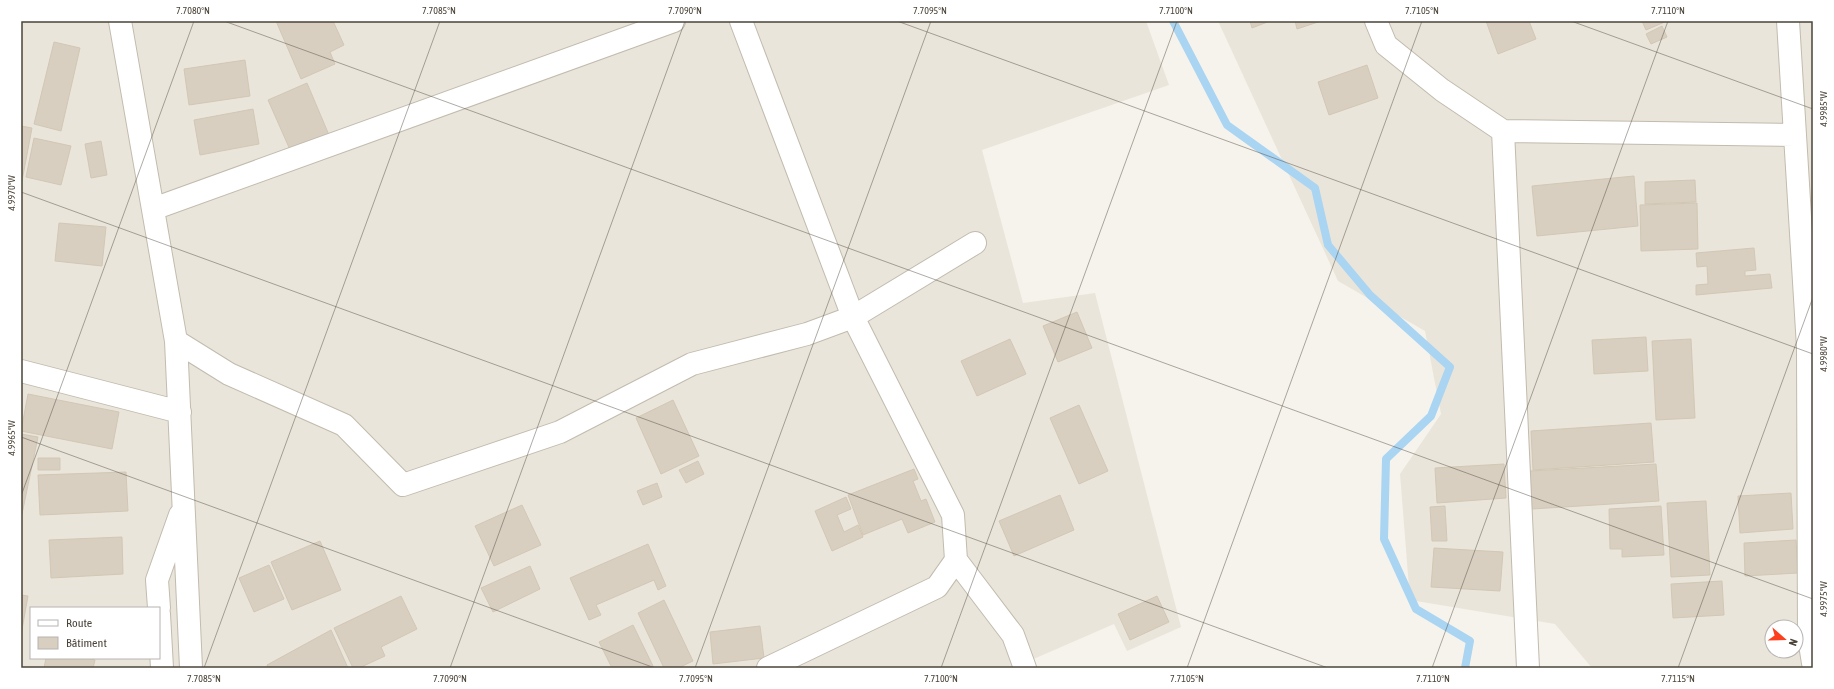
<svg xmlns="http://www.w3.org/2000/svg" width="1834" height="689" font-family="'Asap Condensed',sans-serif">
<style>
.residential{fill:#eae5da;fill-rule:evenodd}
.lines{fill:none;stroke-linecap:round;stroke-linejoin:round}
.stream{stroke:#a9d4f2;stroke-width:8}
.building{fill:#d8cfc1;stroke:#d3c7b4}
.minor-casing{stroke:#c2bbae;stroke-width:24}
.minor{stroke:#fff;stroke-width:22}
.ticks{fill:none;stroke:#4b4439;stroke-width:1;stroke-opacity:0.45}
.neatline{fill:none;stroke:#4b4439;stroke-width:1.5}
.ticks-label{font-size:10px;text-anchor:middle;fill:#4b4439}
</style>
<rect width="100%" height="100%" fill="#f6f3ec"/>
<path class="residential" d="M21,21H1146L1169,85L982,150L1023,303L1095,293L1181,627L1127,651L1114,624L1029,661L1032,668H21ZM31,608H159V658H31Z
M1218,21H1813V668H1592L1555,624L1410,600L1400,474L1441,414L1425,331L1338,281ZM1772,627H1796V651H1772Z"/>
<g class="lines">
<path class="stream" d="M1173,21L1227,125L1315,188L1328,245L1370,295L1450,367L1431,416L1386,459L1384,539L1416,609L1470,641L1465,668"/>
</g>
<path class="building" d="M276,21H333L344,45L330,52L335,64L301,79Z
M1250,21H1270L1252,28Z
M1295,21H1321L1297,29Z
M1486,21H1529L1536,39L1498,54Z
M1642,21H1667L1646,30Z
M1662,26L1667,37L1651,44L1646,34Z
M54,42L80,48L61,131L34,124Z
M245,60L250,96L189,105L184,69Z
M1367,65L1378,98L1329,115L1318,82Z
M307,83L329,135L291,152L268,100Z
M253,109L259,144L200,155L194,120Z
M21,126L32,128L21,186Z
M34,138L71,146L61,185L26,177Z
M101,141L107,175L91,178L85,144Z
M1634,176L1638,226L1537,236L1532,186Z
M1695,180L1696,202L1645,204V182Z
M1697,203L1698,249L1641,251L1640,205Z
M59,223L106,227L102,266L55,261Z
M1754,248L1756,270L1745,271V276L1770,274L1772,288L1696,295V285L1708,284L1707,266L1697,267L1696,253Z
M1077,312L1092,348L1058,362L1043,326Z
M1646,337L1648,371L1594,374L1592,340Z
M1010,339L1026,374L977,396L961,361Z
M1691,339L1695,418L1656,420L1652,341Z
M28,394L119,412L112,449L21,431Z
M673,400L699,456L661,474L636,418Z
M1079,405L1108,471L1079,484L1050,418Z
M1651,423L1654,462L1533,470L1531,431Z
M21,434L38,437L22,514H21Z
M38,458H60V470H38Z
M698,461L704,474L686,483L679,470Z
M1504,464L1506,498L1437,503L1435,468Z
M1656,464L1659,501L1532,509L1530,471Z
M914,469L918,479L913,481L921,501L926,499L935,522L908,533L902,519L863,535L848,495Z
M126,472L128,511L40,515L38,475Z
M657,483L662,497L643,505L637,491Z
M1791,493L1793,529L1740,533L1738,496Z
M1060,495L1074,530L1014,556L999,521Z
M846,497L851,509L837,515L844,532L858,525L863,537L832,551L815,511Z
M1706,501L1710,575L1671,577L1667,503Z
M522,505L541,545L494,566L475,526Z
M1445,506L1447,541H1432L1430,507Z
M1661,506L1664,555L1622,557V549H1610L1609,509Z
M122,537L123,574L51,578L49,540Z
M1796,540L1798,573L1745,576L1744,543Z
M320,541L341,590L292,610L271,562Z
M648,544L666,586L658,590L654,580L596,605L601,615L589,620L570,578Z
M1434,548L1503,552L1500,591L1431,587Z
M269,565L284,599L254,612L239,578Z
M530,566L540,589L493,612L481,588Z
M1722,581L1724,615L1673,618L1671,584Z
M21,595L28,596L21,635Z
M401,596L417,629L381,647L385,656L359,668H353L334,628Z
M1157,596L1169,622L1130,640L1118,614Z
M664,600L693,661L678,668H664L638,613Z
M633,625L654,668H612L599,642Z
M760,626L764,658L713,664L710,632Z
M331,630L348,668H268L267,665Z
M46,658H86L95,660L93,668H44Z"/>
<g class="lines">
<defs>
<path id="minor" d="M120,21L176,341L191,668
M741,21L853,317L953,515L956,560L937,587L768,668
M1376,21L1386,45L1442,90L1503,131L1794,135
M1788,21L1808,347L1809,638L1813,663
M1503,131L1528,668
M153,209L674,21
M176,341L229,374L344,425L403,485L560,432L692,364L807,334L853,317L975,243
M21,371L180,412
M956,560L1013,635L1025,668
M159,608L157,580L180,515
M159,614L162,668"/>
</defs>
<use href="#minor" class="minor-casing"/>
<use href="#minor" class="minor"/>
</g>
<path class="ticks" d="M224,21L1813,599M897,21L1813,354M1571,21L1813,109M21,192L1328,668M21,437L655,668M21,496L194,21M204,668L440,21M450,668L685,21M695,668L931,21M941,668L1177,21M1187,668L1422,21M1432,668L1668,21M1678,668L1813,297"/>
<rect width="1834" height="689" fill="none" stroke="#ffffff" stroke-width="44"/>
<rect x="30" y="607" width="130" height="52" fill="#ffffff" stroke="#b7b4b0"/>
<rect x="38" y="620" width="20" height="6" fill="#ffffff" stroke="#b7b4b0"/>
<text x="66" y="627" font-size="12" fill="#4b4439">Route</text>
<rect x="38" y="637" width="20" height="12" fill="#d8cfc1" stroke="#b7b4b0"/>
<text x="66" y="647" font-size="12" fill="#4b4439">Bâtiment</text>
<g transform="translate(1784 639) rotate(110)"><circle r="19" fill="#ffffff" stroke="#b7b4b0"/>
<path d="M0-3L7 15L0 10L-7 15Z" fill="#fc3f1d"/>
<text y="-6" font-size="11" font-weight="bold" text-anchor="middle" fill="#4b4439">N</text>
</g>
<rect x="22" y="22" width="1790" height="645" class="neatline"/>
<g class="ticks-label">
<text x="193" y="14">7.7080°N</text>
<text x="439" y="14">7.7085°N</text>
<text x="685" y="14">7.7090°N</text>
<text x="930" y="14">7.7095°N</text>
<text x="1176" y="14">7.7100°N</text>
<text x="1422" y="14">7.7105°N</text>
<text x="1668" y="14">7.7110°N</text>
<text transform="translate(1823 109) rotate(-90)" y="4">4.9985°W</text>
<text transform="translate(11 193) rotate(-90)" y="4">4.9970°W</text>
<text transform="translate(1823 354) rotate(-90)" y="4">4.9980°W</text>
<text transform="translate(11 438) rotate(-90)" y="4">4.9965°W</text>
<text transform="translate(1823 599) rotate(-90)" y="4">4.9975°W</text>
<text x="204" y="682">7.7085°N</text>
<text x="450" y="682">7.7090°N</text>
<text x="696" y="682">7.7095°N</text>
<text x="941" y="682">7.7100°N</text>
<text x="1187" y="682">7.7105°N</text>
<text x="1433" y="682">7.7110°N</text>
<text x="1678" y="682">7.7115°N</text>
</g>
</svg>
